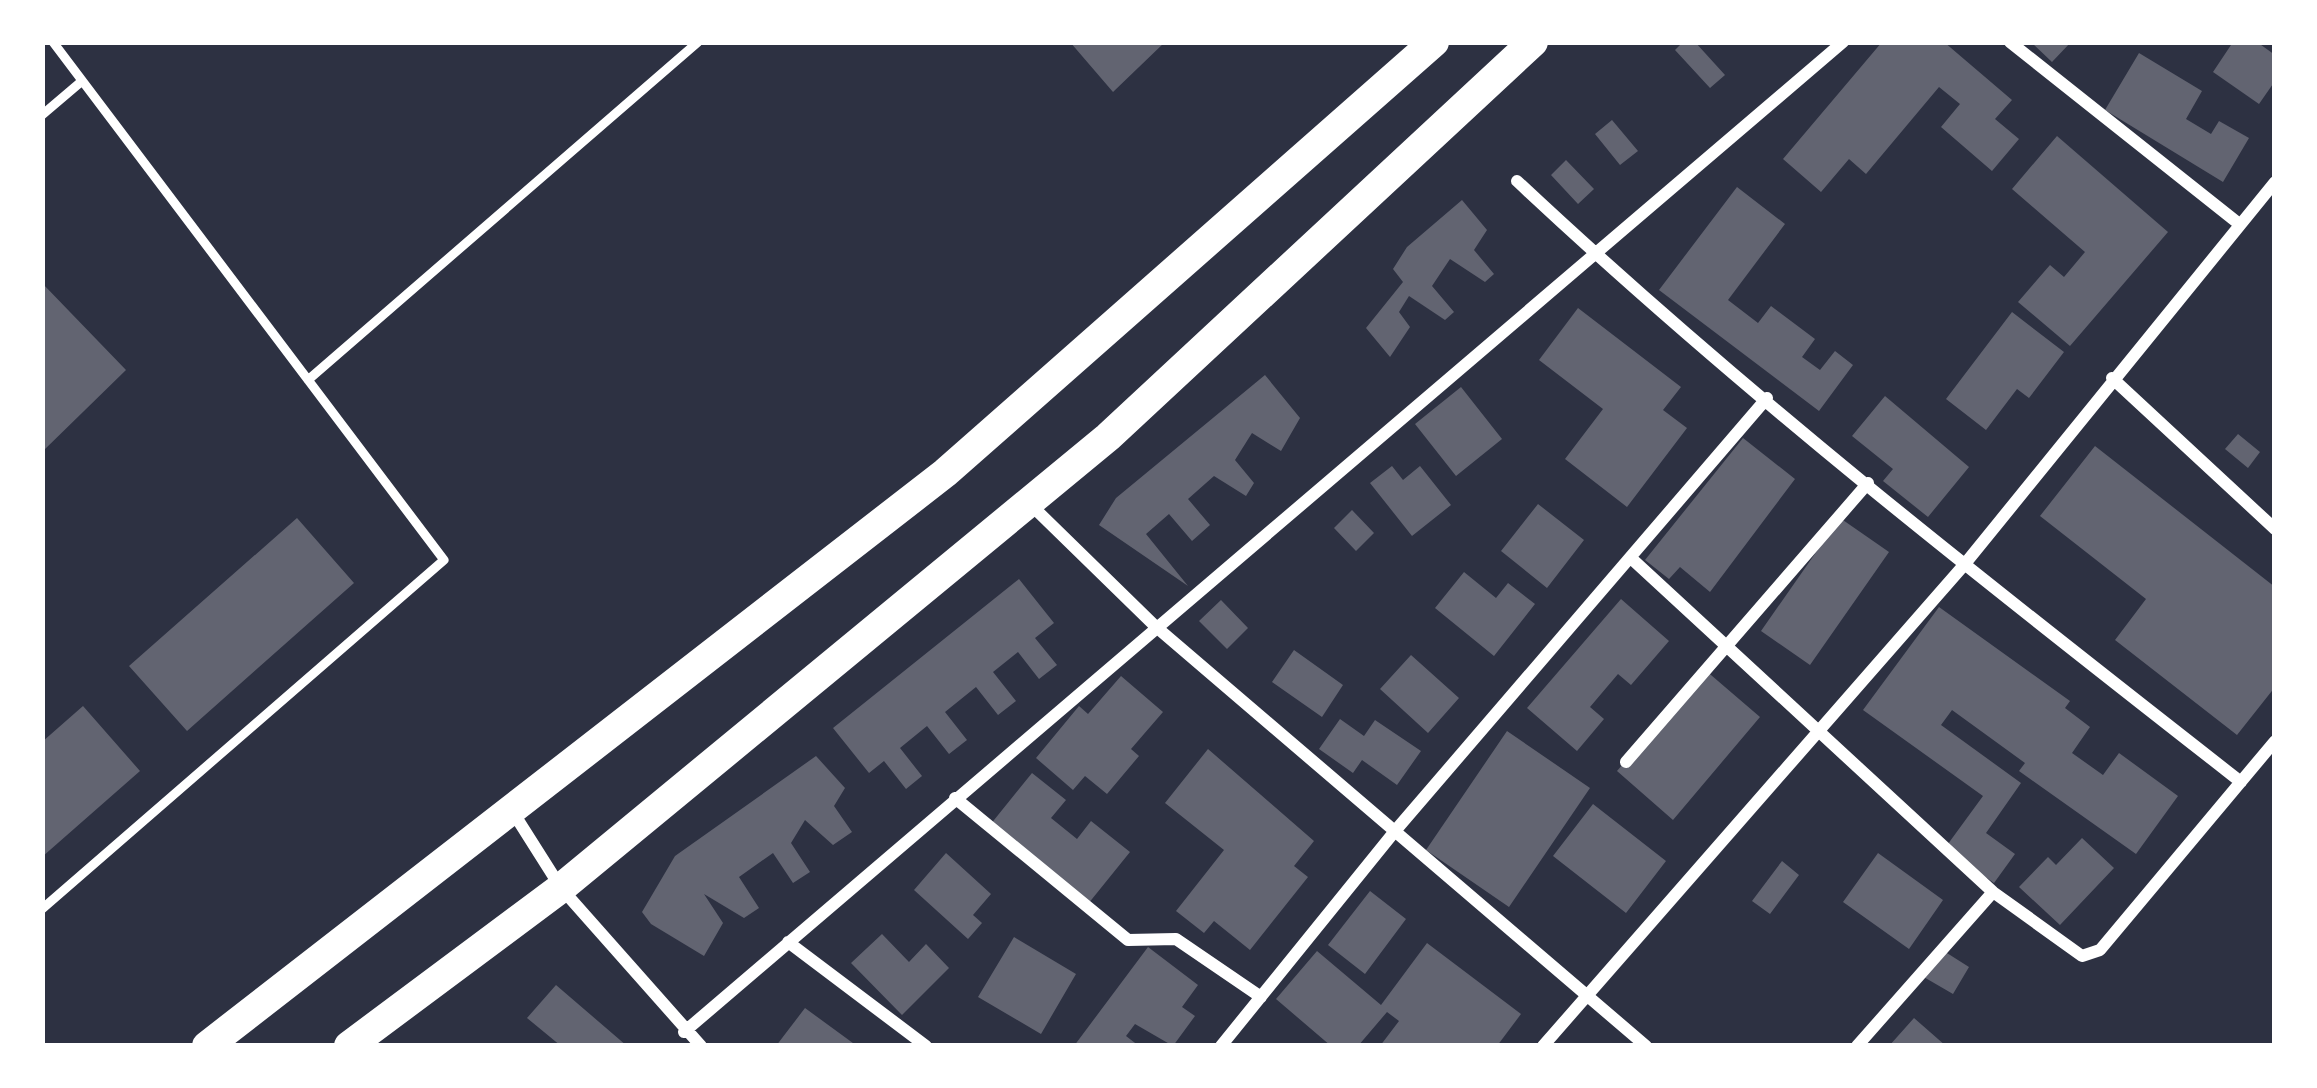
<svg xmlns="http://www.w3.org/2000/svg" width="2317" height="1088" font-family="Lora,serif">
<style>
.building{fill:#626471}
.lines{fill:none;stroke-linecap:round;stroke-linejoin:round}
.service{stroke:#fff;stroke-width:9}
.minor{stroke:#fff;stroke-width:12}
.primary{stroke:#fff;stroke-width:30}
</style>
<rect width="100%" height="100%" fill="#2d3142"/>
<path class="building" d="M1070,42H1165L1113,92Z
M1683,42H1695L1725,75L1710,88L1675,50Z
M1882,42H1944L2012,100L1995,119L2019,139L1992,171L1941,127L1960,104L1939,87L1866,174L1849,159L1821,192L1783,159Z
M2031,42H2071L2052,62Z
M2233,42H2257L2275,55V81L2259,104L2213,72Z
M2139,53L2202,91L2186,119L2211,134L2219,121L2249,138L2223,182L2105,110Z
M1612,120L1638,151L1620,165L1595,134Z
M2057,136L2168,232L2070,346L2018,302L2050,265L2064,277L2085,252L2012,189Z
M1566,160L1594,189L1578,204L1551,175Z
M1737,187L1785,224L1728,300L1758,323L1771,306L1815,339L1802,357L1820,370L1835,351L1853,365L1819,411L1659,290Z
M1462,200L1487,230L1474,250L1494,274L1485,282L1450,259L1432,286L1454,312L1445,320L1409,296L1399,312L1410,327L1390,357L1366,328L1403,282L1393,269L1407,247Z
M42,283L126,370L42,452Z
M1578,308L1681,387L1663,410L1687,428L1627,507L1565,459L1603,409L1539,360Z
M2012,312L2064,352L2029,398L2017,389L1986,430L1946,399Z
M1265,375L1300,418L1281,451L1252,433L1235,460L1254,483L1246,496L1214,476L1188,499L1210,525L1192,541L1169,514L1146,534L1188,586L1099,525L1116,498Z
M1461,387L1502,439L1456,476L1415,424Z
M1885,396L1969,467L1928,517L1883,481L1893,469L1852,436Z
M2238,434L2260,452L2248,468L2225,449Z
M1743,438L1795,479L1710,592L1680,567L1669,579L1645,560Z
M2095,446L2275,587V687L2237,735L2115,640L2146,599L2040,516Z
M1392,466L1403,480L1420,466L1451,505L1412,536L1370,483Z
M1538,504L1584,540L1547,588L1501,551Z
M1352,510L1374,533L1356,551L1334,528Z
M297,518L354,583L187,731L129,666Z
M1840,518L1889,552L1810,665L1761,631Z
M1464,572L1496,598L1508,583L1535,604L1494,656L1435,608Z
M1019,579L1054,623L1035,638L1057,665L1039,679L1018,652L993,672L1016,701L998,715L976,687L945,712L967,740L949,754L927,726L900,748L922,776L906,789L884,761L869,773L833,728Z
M1621,599L1669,641L1631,685L1618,674L1590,707L1604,719L1577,751L1527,708Z
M1221,600L1248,628L1227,649L1199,621Z
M1939,607L2070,701L2065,708L2090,727L2072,753L2103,775L2119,753L2178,796L2136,854L2019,771L2025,763L1952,710L1941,725L2021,783L1986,833L2015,854L1994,883L1945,848L1983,796L1863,710Z
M1294,650L1343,685L1322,717L1272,682Z
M1411,655L1459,698L1428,733L1380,689Z
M1704,669L1760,717L1673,820L1617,771Z
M1121,676L1163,712L1131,749L1139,756L1107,794L1085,776L1073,790L1036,758L1079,706L1088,714Z
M83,706L140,771L42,857V742Z
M1340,719L1364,736L1375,720L1421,751L1397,785L1362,760L1353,773L1319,749Z
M1507,731L1590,788L1509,907L1426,850Z
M1208,749L1314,841L1294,866L1308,877L1250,950L1214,921L1204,933L1176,911L1224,850L1165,803Z
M816,756L845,788L834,806L852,832L833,845L805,820L791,843L810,872L793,883L773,853L739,877L759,908L744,918L704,894L723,923L704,956L651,924L642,912L675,856Z
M1032,773L1066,800L1051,818L1077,839L1091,821L1130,852L1088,904L990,825Z
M1593,804L1666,861L1626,913L1553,856Z
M2082,838L2114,868L2060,925L2019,887L2048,857L2056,865Z
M946,853L991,894L973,915L982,923L968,939L914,890Z
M1878,853L1943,900L1909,949L1843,902Z
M1782,861L1799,875L1770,914L1752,901Z
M1370,891L1406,919L1365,974L1328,945Z
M882,934L909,962L926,944L949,968L902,1015L851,963Z
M1014,937L1076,974L1041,1034L978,997Z
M1427,943L1521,1014L1497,1046H1380L1399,1021L1387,1012L1358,1046H1331L1276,999L1317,951L1381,1005Z
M1148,947L1198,985L1182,1007L1195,1016L1173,1046L1135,1024L1126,1036L1139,1046H1074Z
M1939,948L1969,967L1953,994L1922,976Z
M556,985L627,1046H561L527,1018Z
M805,1008L857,1046H776Z
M1914,1018L1946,1046H1889Z"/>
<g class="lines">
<path class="service" d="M42,115L82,81
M308,380L698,42
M42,909L444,560L53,42"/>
<path class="minor" d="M2010,42L2238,223
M1517,181C1745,395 1994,589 2241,782
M2112,378L2275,529
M1030,504L1155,626L1646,1046
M1632,559L1993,892L2082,956L2100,950L2275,741
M1626,762L1868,483
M955,798L1128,940L1176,939L1261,997
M511,809L561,888L701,1046
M788,942L926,1046
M684,1032L1843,42
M1221,1046L1395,831L1767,398
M1543,1046L1964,565L2275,182
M1857,1046L1993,892"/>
<path class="primary" d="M207,1046L945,473L1434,42
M349,1046L561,888L1108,437L1533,42"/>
</g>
<rect width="2317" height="1088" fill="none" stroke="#ffffff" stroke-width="90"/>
</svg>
